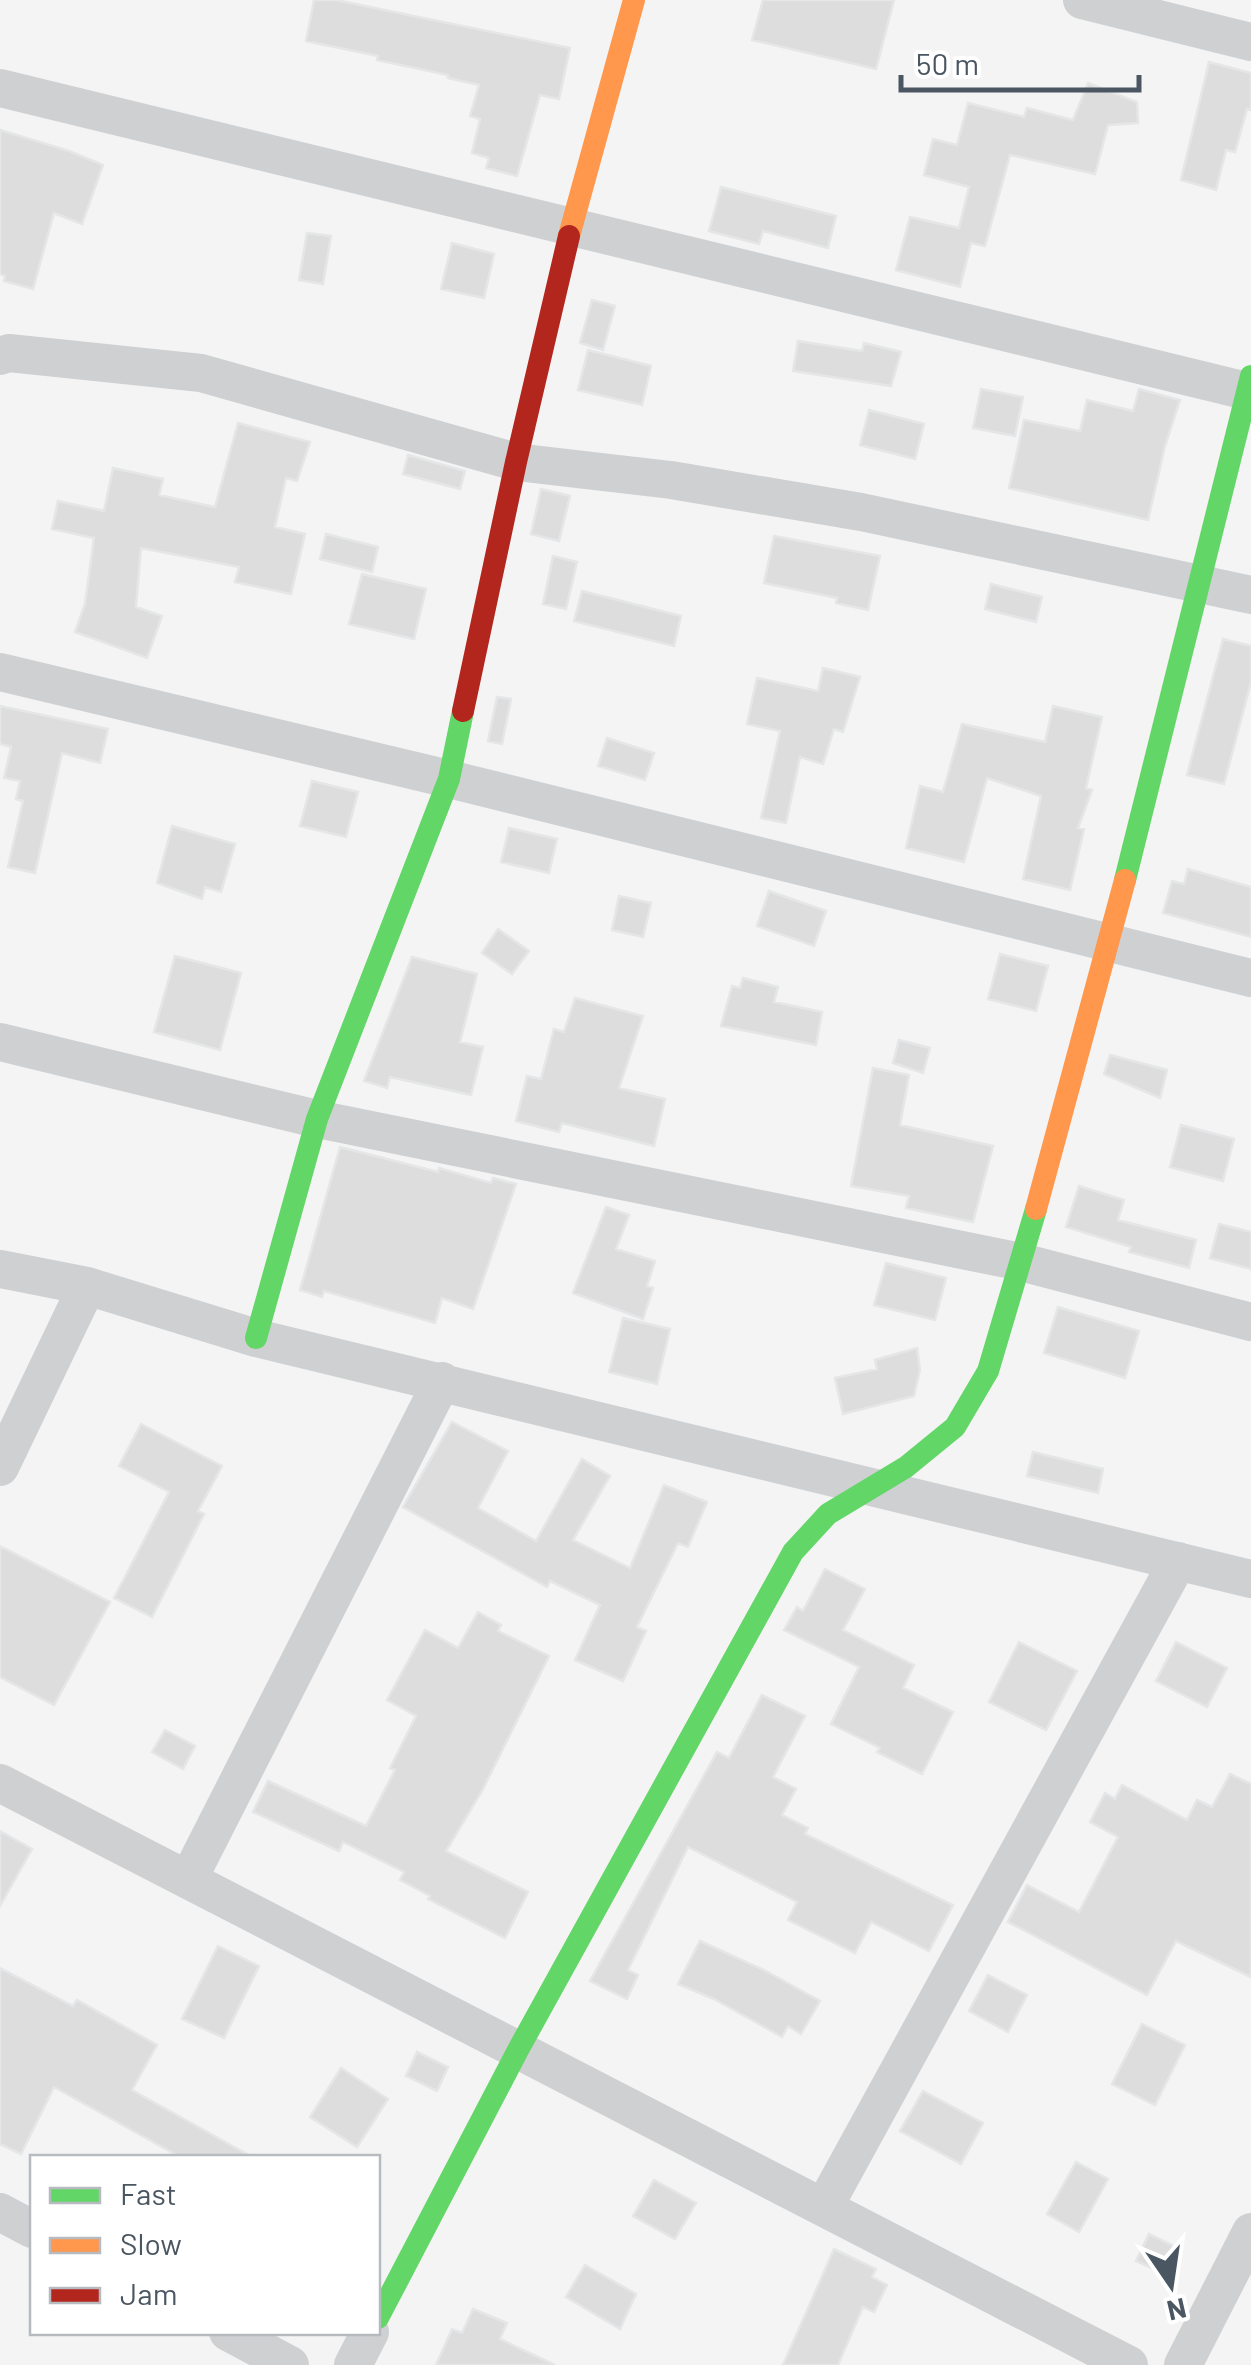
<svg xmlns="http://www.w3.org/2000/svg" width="1251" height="2365" font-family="Barlow,sans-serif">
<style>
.building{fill:#ddddde;stroke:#e5e6e7;stroke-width:2.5}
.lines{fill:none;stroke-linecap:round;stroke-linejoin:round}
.street{stroke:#ced0d2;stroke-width:38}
.fast{stroke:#63d668;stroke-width:22}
.slow{stroke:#ff974d;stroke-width:22}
.jam{stroke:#b3261e;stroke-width:22}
</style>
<rect width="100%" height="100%" fill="#f4f4f4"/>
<path class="building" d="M314,0H336L570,48L559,99L540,95L517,176L486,168L489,158L472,153L480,119L470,116L479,85L448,78V75L377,60L378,56L306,41Z
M763,0H894L876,69L752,40Z
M1209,62L1251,73V110L1247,109L1235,152L1226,150L1216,190L1181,180Z
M1088,83L1137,102L1138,123L1108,125L1095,174L1010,155L985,246L971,243L960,287L896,270L910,217L959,228L969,187L924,175L933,139L957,145L968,103L1024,117L1027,108L1073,120Z
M0,130L69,151L103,165L82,224L54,213L33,289L4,281L5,276L0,274Z
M721,187L836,216L828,248L763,231L759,244L709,231Z
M307,233L331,236L323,284L299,280Z
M452,243L494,254L484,298L441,289Z
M592,300L615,306L603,350L580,343Z
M798,341L862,351L864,343L901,352L891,386L793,371Z
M588,350L651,366L642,405L578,390Z
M981,389L1023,397L1015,436L973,428Z
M1139,389L1180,400L1165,446L1148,520L1009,488L1024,420L1080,431L1087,400L1133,411Z
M869,410L924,424L915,459L860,445Z
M238,423L310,442L297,481L286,478L275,527L305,534L291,594L235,582L239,567L141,548L136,607L162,616L147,658L75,632L85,604L94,538L52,529L58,501L104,511L113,468L163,479L159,495L215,507Z
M408,455L465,471L460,489L403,474Z
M541,489L570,496L559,541L531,534Z
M326,534L378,547L372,572L320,559Z
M774,536L880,556L868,610L836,603L837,598L764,583Z
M553,556L577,562L566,609L543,604Z
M362,574L426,589L414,639L349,624Z
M991,584L1042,597L1036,622L985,609Z
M582,591L681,616L674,646L574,621Z
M1223,639L1251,646V682L1224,784L1187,775Z
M823,668L860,677L843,732L834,729L823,764L800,757L786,823L761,818L780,731L747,724L757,678L818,691Z
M497,697L511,699L502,744L488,741Z
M0,706L108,729L100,763L62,753L35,873L8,867L23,801L16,799L20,781L4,778L11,747L0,744Z
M1053,706L1102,717L1086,788L1092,790L1078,828L1084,829L1070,890L1023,879L1041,796L987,778L964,862L906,848L920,786L943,792L962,724L1045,742Z
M607,738L654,753L645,780L598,766Z
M312,781L358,792L346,837L300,826Z
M172,826L235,844L221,892L205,887L202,899L157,883Z
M509,828L557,839L549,873L501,862Z
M1188,869L1251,887V937L1163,913L1172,881L1184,884Z
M769,891L826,911L814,946L757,926Z
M619,896L651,903L643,937L612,930Z
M498,929L529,951L512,974L482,953Z
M1000,954L1048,966L1036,1011L988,999Z
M175,956L241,973L220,1050L154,1032Z
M412,957L477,974L460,1042L483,1047L471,1095L390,1077L387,1088L364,1081Z
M743,978L778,987L774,1002L822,1012L816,1045L721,1026L732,986L740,988Z
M575,998L643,1016L619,1088L665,1099L654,1146L562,1123L559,1132L516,1121L527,1076L541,1079L554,1029L564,1032Z
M899,1040L930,1048L923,1073L893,1063Z
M1110,1055L1167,1070L1160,1098L1104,1074Z
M873,1068L909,1075L900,1125L993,1146L973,1222L906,1208L909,1196L851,1186Z
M1181,1125L1234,1139L1223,1181L1170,1167Z
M340,1147L438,1172L439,1168L491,1183L493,1178L516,1184L473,1309L442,1298L435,1323L324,1291L322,1297L300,1290Z
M1079,1186L1124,1200L1118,1220L1196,1240L1189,1268L1129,1252L1131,1247L1066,1227Z
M606,1207L629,1215L616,1249L655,1261L647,1286L653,1288L643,1319L573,1293Z
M1219,1224L1251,1232V1269L1210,1258Z
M886,1263L946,1278L935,1320L874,1305Z
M1058,1307L1139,1331L1125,1378L1044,1353Z
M623,1318L670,1329L657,1384L609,1372Z
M917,1348L920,1370L914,1396L843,1414L835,1378L877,1369L875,1360Z
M452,1422L508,1451L478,1508L536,1541L582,1459L610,1476L573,1540L630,1568L664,1485L707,1502L688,1547L678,1543L637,1627L646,1631L623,1681L575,1660L600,1605L550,1581L547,1587L403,1507Z
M141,1424L222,1466L198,1511L204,1514L152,1617L114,1598L169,1492L119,1466Z
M1033,1452L1103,1469L1098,1493L1027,1476Z
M0,1546L110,1602L54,1705L0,1677Z
M825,1569L865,1589L843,1630L914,1665L903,1688L953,1712L922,1774L877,1752L880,1748L831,1724L859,1667L784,1630L797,1607L803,1611Z
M478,1612L501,1625L498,1631L549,1656L482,1791L446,1851L528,1892L505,1938L428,1899L430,1896L400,1880L404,1872L343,1842L339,1851L253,1812L268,1781L366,1826L395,1770L390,1768L416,1716L387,1700L425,1630L458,1648Z
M1019,1642L1077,1671L1046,1730L989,1702Z
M1176,1642L1227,1668L1207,1707L1156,1681Z
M762,1695L805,1716L773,1777L796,1789L782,1815L808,1828L805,1834L953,1905L929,1951L871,1922L855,1953L788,1920L797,1902L688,1847L628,1970L638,1975L627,1999L590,1981L717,1752L729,1758Z
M165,1730L195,1746L183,1769L152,1752Z
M1230,1774L1251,1784V1977L1176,1941L1147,1995L1008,1922L1027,1885L1079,1912L1118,1837L1090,1822L1105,1793L1115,1799L1122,1785L1187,1820L1197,1800L1212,1807Z
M0,1831L32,1849L0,1906Z
M700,1941L766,1971L820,2001L801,2034L788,2026L782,2037L714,1999L678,1984Z
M218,1946L259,1966L224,2038L182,2019Z
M0,1968L73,2006L77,2000L157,2045L132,2090L254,2158H182L54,2087L21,2154L0,2144Z
M988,1975L1027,1995L1008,2032L969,2011Z
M1142,2024L1185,2045L1155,2105L1112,2084Z
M417,2052L448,2067L437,2091L406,2076Z
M341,2068L388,2099L357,2147L310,2117Z
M923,2091L983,2123L961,2164L900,2131Z
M1076,2162L1108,2179L1079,2232L1047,2214Z
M654,2180L696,2203L675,2239L633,2216Z
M1149,2234L1176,2247L1163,2273L1136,2261Z
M834,2249L876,2269L872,2277L887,2285L874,2312L863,2307L838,2365H783Z
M585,2265L636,2294L620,2329L566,2297Z
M473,2309L507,2323L500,2339L555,2365H436L452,2329L462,2333Z"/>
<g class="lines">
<path class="street" d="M1082,0L1251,42
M0,88L1251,392
M0,356L9,353L201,373L516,462L671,480L861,512L1251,595
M0,672L449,779L1251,978
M0,1042L317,1119L1021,1262L1251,1322
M0,1269L87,1286L256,1338L1251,1579
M0,1467L87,1286
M0,1783L1129,2365
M188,1880L442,1381
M824,2207L1178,1561
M0,2212L32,2229
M228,2332L290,2365
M353,2365L370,2332
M1183,2365L1251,2232"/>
<path class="fast" d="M1125,880L1251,376
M256,1338L317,1119L449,779L463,711
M378,2318L518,2050L793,1552L828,1514L906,1467L955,1427L988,1371L1036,1209"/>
<path class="slow" d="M569,236L634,0
M1036,1209L1125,880"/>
<path class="jam" d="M463,711L516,462L569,236"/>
</g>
<rect x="30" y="2155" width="350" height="180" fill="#ffffff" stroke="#b7bbc0" stroke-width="2.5"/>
<rect x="50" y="2188" width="50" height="15" fill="#63d668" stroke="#b7bbc0" stroke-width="2.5"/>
<text x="120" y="2205" font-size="30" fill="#4a5661">Fast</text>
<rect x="50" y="2238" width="50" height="15" fill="#ff974d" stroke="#b7bbc0" stroke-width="2.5"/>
<text x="120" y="2255" font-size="30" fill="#4a5661">Slow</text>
<rect x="50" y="2288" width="50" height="15" fill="#b3261e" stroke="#b7bbc0" stroke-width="2.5"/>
<text x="120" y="2305" font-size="30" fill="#4a5661">Jam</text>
<g transform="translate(1171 2285) rotate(167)" stroke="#ffffff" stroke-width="8" paint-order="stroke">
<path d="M0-8L18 38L0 25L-18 38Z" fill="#4a5661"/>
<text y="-15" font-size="28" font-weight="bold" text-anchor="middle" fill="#4a5661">N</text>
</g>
<path d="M901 75v15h238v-15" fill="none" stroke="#4a5661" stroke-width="5"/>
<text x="916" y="75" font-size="30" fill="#4a5661" stroke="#ffffff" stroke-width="8" paint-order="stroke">50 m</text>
</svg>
